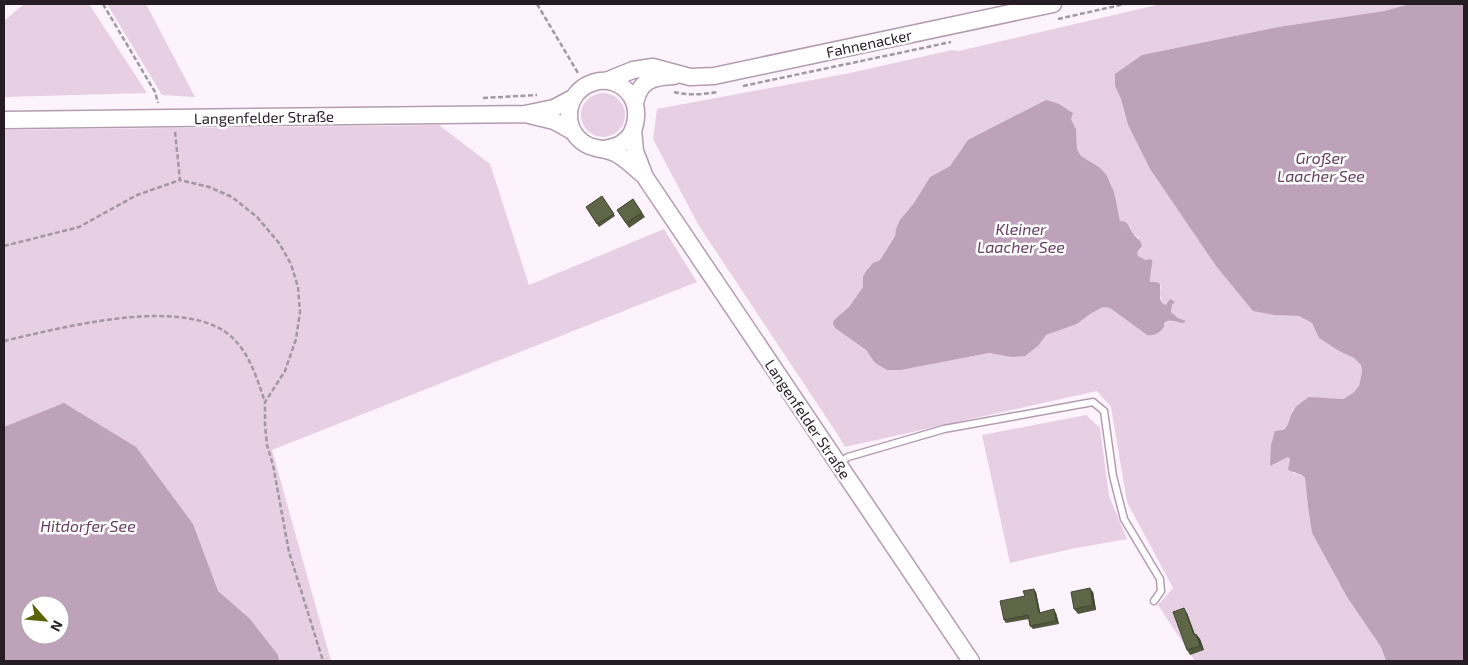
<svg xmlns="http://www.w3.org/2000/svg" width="1468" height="665" font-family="'Exo 2',sans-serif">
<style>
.green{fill:#e7cfe4;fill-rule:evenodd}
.water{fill:#bda2ba;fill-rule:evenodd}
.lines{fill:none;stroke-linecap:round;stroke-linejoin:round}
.service-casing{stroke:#b39cb0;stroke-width:9}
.tertiary-casing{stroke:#b39cb0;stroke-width:19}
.path{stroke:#a198a0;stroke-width:2.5;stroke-dasharray:5 2.5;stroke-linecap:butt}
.service{stroke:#fff;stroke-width:6}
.tertiary{stroke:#fff;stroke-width:16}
.wall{fill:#52583e}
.shaded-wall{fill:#424732}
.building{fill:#5f6648;stroke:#424732}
.labels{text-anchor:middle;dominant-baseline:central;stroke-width:5;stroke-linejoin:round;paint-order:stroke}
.street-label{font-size:15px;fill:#251c24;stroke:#fff}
.water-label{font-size:16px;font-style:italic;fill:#674063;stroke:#fff}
</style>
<rect width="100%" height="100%" fill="#fdf3fc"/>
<path class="green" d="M24,4H89L147,93L4,97V21Z
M107,4H146L195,97L162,95Z
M1161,4H1410L1384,11L1278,27L1142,55L1115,86L1121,99L1128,125L1150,169L1216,266L1253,310L1274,315L1299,316L1312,323L1319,338L1339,351L1354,358L1361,365L1362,372L1359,386L1353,393L1343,399L1324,398L1293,409L1287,426L1280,431L1270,465L1288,457L1290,459L1293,473L1302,475L1305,479L1308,507L1312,533L1347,597L1381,647L1386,661H1195L1158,605L1173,588L1127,502L1111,407L1097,391L845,447L838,435L699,226L653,139L657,109L850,73L952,50L959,51ZM1059,104L1065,109L1070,110L1071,119L1076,129L1077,149L1081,156L1099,167L1111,184L1120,221L1130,226L1133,234L1138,237L1141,249L1137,253L1138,256L1146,260L1149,259L1152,269L1149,279L1150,282H1157L1161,286C1159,293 1160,298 1163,304L1165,306L1169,302L1172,305L1171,312L1178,318L1183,320L1179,323C1165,317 1159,327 1147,335L1110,308L1103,307L1090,314L1077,324L1046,335L1039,345L1011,357L989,353L901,370H887L875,363L866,350L835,328L834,320L849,307L863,287V276L873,263L880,260L895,236L896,229L908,210L914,203L930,177L950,166L958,155L962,148Z
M581 115a22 22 0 1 1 44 0a22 22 0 1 1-44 0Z
M439,125L490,164L529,285L664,229L697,282L272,450L331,661H4V130ZM30,605H60V635H30Z
M1086,415L1100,428L1109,496L1127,539L1071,549L1010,563L982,435Z"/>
<path class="water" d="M1410,4H1464V661H1386L1381,647L1347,597L1312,533L1308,507L1305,478L1302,475L1288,470L1290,459L1288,457L1270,466L1271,445L1275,431C1291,431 1287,420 1293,411C1296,405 1304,401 1309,397L1343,399L1353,393L1359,386L1362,372L1361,365L1354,358L1339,351L1319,338L1312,323L1299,316L1274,315L1253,311L1216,266L1150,169L1128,125L1121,99L1115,86V74L1142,55L1278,27L1384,11Z
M1046,100L1059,104L1073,113L1071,119L1076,129L1077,149L1081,156L1099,167L1106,174L1114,192L1120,221C1128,221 1129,226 1132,232C1135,238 1141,239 1142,246L1137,253L1138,256L1146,260L1149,259L1152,260C1153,268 1149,276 1150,282H1157L1160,284V299L1163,304L1166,305L1170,299L1175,302L1172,305L1171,312L1178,318L1186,321L1183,323C1176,323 1171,318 1164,323V327C1159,333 1155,336 1147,335L1110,308L1103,307L1090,314L1077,324L1046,335L1039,345L1025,356L1011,357L989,353L901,370H887L875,363L866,350L835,328L833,324L834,320L849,307L863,287V276L867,270L873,263L880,260L895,236L896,229L900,220L914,203L930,177L950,166L968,140Z
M64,403L136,447L193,524L218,591L250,619L278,655L279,661H4V427ZM30,605H60V635H30Z"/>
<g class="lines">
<defs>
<path id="service" d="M839,463L848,457L944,429L1093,402L1104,411L1113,476L1124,519L1160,579L1161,591L1154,601"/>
<path id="tertiary" d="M606,81L633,70L653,67L690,77L714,76L1053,4
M635,103C640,80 652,77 674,76
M529,115L554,121L572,131
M4,120L525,114L554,108L573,98
M633,129L635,151L645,177L971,661
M604,149C610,148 617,147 622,143C637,134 640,110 631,96C612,67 568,83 569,116C569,132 581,145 596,148C603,149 608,150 615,153C625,158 633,166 642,174"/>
</defs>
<use href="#service" class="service-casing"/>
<use href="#tertiary" class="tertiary-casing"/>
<path class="path" d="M103,4L155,92L158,103
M537,4L578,73
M1058,19L1125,4
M743,86L951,42
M674,92C688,96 704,94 718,92
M483,98L537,95
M175,132L180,180L209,187L232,197L257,217L279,243L291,264L298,287L300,312L296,339L285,371L265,402V425L267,445L273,465L289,552L323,661
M4,246L79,227L137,195L180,180
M4,341C60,328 173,298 224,331C248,347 256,376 265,402"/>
<use href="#service" class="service"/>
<use href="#tertiary" class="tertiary"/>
</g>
<path class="wall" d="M602,196L615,216L599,227L586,207Z
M633,199L645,217L629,228L617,210Z
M1036,592L1040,613H1056L1059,624L1033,629L1030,626L1029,619L1006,623L1004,620Z
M1093,592L1096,610L1078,614L1074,609Z
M1187,613L1195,635L1196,634L1200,639L1204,650L1190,655L1187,650Z"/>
<path class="shaded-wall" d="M1090,588L1093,592L1096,610L1093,605Z
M1034,589L1036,592L1041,616L1039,613Z
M1184,608L1187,613L1197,640L1194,635Z
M1054,609L1056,613L1059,624L1056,621Z
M1196,634L1200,639L1204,650L1200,646Z"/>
<path class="building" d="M602,196L614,214L597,224L586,207Z
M633,199L642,213L626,223L617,210Z
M1090,588L1093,605L1074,609L1071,592Z
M1034,589L1039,613L1054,609L1056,621L1030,626L1028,615L1004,620L1000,601L1025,596L1023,591Z
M1184,608L1194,635L1196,634L1200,646L1187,650L1173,612Z"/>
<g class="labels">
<g class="street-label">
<text transform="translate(869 43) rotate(-12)">Fahnenacker</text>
<text transform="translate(264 117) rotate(-1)">Langenfelder Straße</text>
<text transform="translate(808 419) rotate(56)">Langenfelder Straße</text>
</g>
<g class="water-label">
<text x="1321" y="157">Großer<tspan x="1321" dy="18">Laacher See</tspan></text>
<text x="1021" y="228">Kleiner<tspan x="1021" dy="18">Laacher See</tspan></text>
<text x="88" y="525">Hitdorfer See</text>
</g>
</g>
<rect width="1468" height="665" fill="none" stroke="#251c24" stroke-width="10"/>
<g transform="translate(45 620) rotate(117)"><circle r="24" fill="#ffffff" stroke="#a8a4a7"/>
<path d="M0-4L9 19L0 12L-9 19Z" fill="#586407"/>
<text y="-8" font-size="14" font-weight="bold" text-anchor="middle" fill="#251c24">N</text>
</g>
</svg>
